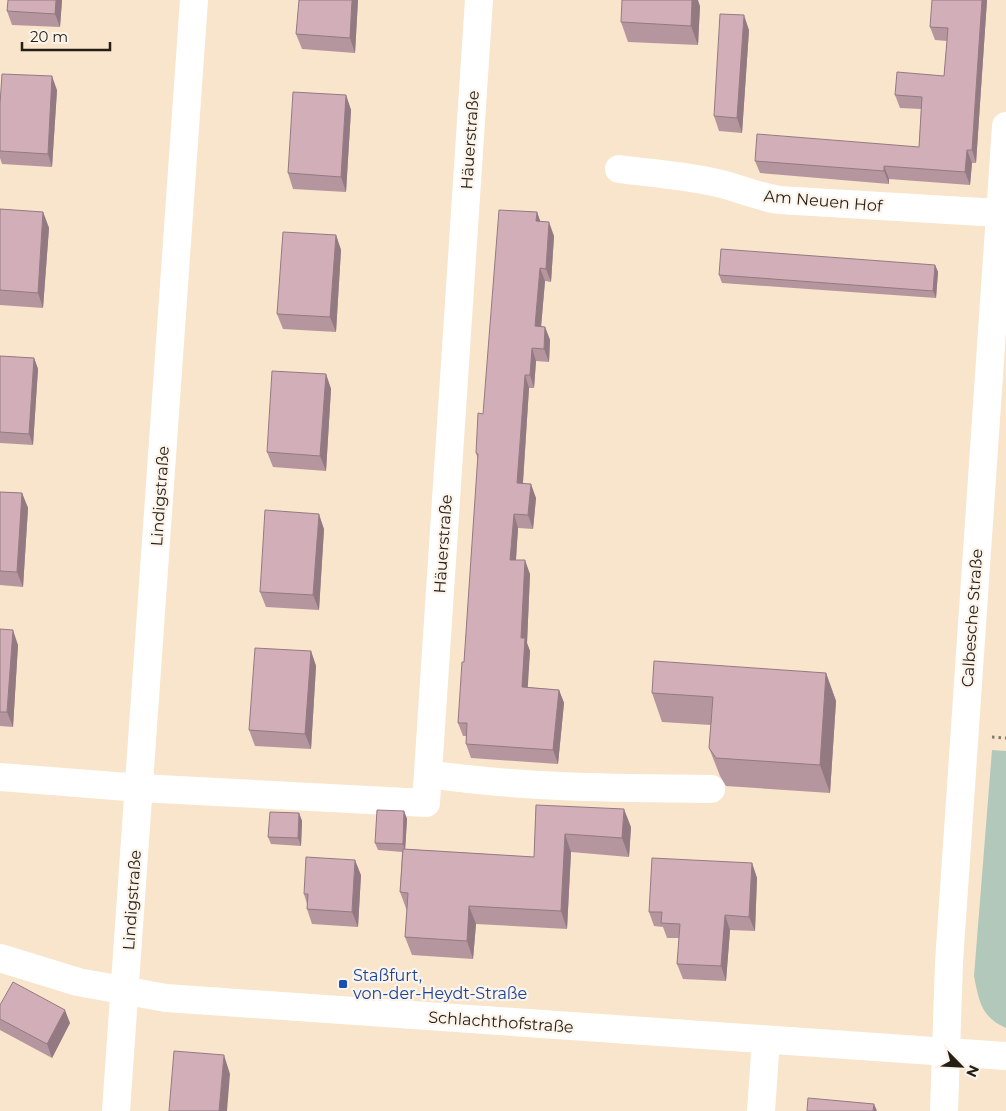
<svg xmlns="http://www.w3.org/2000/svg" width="1006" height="1111" font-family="Montserrat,sans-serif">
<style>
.green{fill:#b2c8bb}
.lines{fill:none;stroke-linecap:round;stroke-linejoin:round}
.path{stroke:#867968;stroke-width:3;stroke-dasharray:2.5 4;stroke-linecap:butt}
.minor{stroke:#fff;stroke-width:28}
.wall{fill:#b5969f}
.shaded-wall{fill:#937a82}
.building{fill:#d2aeb9;stroke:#937a82}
.transit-dot{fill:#1a4fb4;stroke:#fcf4ea;stroke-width:2}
.labels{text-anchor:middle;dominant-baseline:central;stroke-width:4.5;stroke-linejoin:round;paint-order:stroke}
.street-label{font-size:16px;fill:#251e14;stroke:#fcf4ea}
.transit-label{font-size:16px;fill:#164399;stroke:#fcf4ea;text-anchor:start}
</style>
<rect width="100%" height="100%" fill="#f8e5cc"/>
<path class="green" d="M992,750L1006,751V1028C981,1017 979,1001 974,976Z"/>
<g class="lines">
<path class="path" d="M992,737L1006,738"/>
<path class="minor" d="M619,169C648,173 678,175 708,181C732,185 754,196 779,200L999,213
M428,774C522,788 617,788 711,789
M0,777L140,788L426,803L479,0
M0,958L78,982L166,998L1006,1056
M116,1111L194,0
M761,1111L766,1040
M944,1111L949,962L1006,126"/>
</g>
<path class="wall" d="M62,0L60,27L12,25L7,11Z
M358,0L355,53L302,49L296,34Z
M987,0L976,163H972L970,185L889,179V184L760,173L755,161L919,147L921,109L900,108L895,95L944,76L947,41L935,40L930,27Z
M700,6L698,45L628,42L621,22Z
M749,30L742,133L719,131L714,116Z
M57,90L52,167L2,164L0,158V104Z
M346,95L351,110L346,192L293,189L288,173Z
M0,209L43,212L49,228L43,308L0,305Z
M537,212L540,222L554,236L551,282L545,281L541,326L545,327L550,340L549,362L536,361L534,388H529L523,483L536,498L533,529L518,528L516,560L530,574L527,643L530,651L527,687L559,690L564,703L558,764L471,758L466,744V736H463L458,723L464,662L478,460L476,453L483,414Z
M336,235L341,250L336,332L283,329L277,314Z
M935,265L938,272L936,298L722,283L719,275Z
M0,356L34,358L38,369L33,445L0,443Z
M326,374L331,389L326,471L273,467L267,452Z
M0,492L22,493L28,508L23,587L0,585Z
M324,529L319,610L266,607L260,592Z
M0,629L18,645L13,727L0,726Z
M311,651L316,666L311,749L255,746L249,730Z
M826,673L836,701L830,793L726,786L720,776L709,748L711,725L662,722L652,693Z
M536,805L631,827L629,857L571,852L567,929L476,924L473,959L412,955L405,937L407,911L400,892L402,852L378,850L375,843L404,811L407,819L405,849L534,857Z
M299,813L302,821L301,846L271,844L268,837Z
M752,863L757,878L755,931L730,930L726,981L683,979L677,964L679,938H667L663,927L654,926L649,912Z
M361,875L358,927L312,924L307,909V904L304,894Z
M0,1005L70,1023L52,1058L0,1030Z"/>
<path class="shaded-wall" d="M56,0H62L60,27L55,14Z
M352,0H358L355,53L350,38Z
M692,0H698L700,6L698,45L691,26Z
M982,0H987L976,163L972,150Z
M744,15L749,30L742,133L737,118Z
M52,76L57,90L52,167L48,154Z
M346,95L351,110L346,192L341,177Z
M967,150L972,163L970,185L965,172Z
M884,166L889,179V184L884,171Z
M43,212L49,228L43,308L38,293Z
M537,212L542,226L536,221Z
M549,222L554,236L551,282L546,269Z
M336,235L341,250L336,332L330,317Z
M935,265L938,272L936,298L933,291Z
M540,268L545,281L540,339L535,326Z
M545,327L550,340L549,362L544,349Z
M532,348L536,361L534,388L530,375Z
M34,358L38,369L33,445L29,434Z
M326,374L331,389L326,471L320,456Z
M525,375L529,388L522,496L517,483Z
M531,484L536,498L533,529L528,515Z
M22,493L28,508L23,587L17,572Z
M319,514L324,529L319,610L313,595Z
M514,514L518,528L515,573L510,560Z
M525,560L530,574L527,643L530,651L527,700L522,687L521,638Z
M13,630L18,645L13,727L7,712Z
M311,651L316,666L311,749L305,734Z
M826,673L836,701L830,793L820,765Z
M559,690L564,703L558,764L553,750Z
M624,809L631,827L629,857L622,838Z
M404,811L407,819L405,852L403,844Z
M299,813L302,821L301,846L298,838Z
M565,834L571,852L567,929L561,911Z
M355,860L361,875L358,927L352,912Z
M752,863L757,878L755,931L749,917Z
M469,906L476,924L473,959L467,941Z
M725,915L730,930L726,981L721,966Z
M65,1010L70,1023L52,1058L47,1044Z
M224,1055L230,1074L227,1111H219Z
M874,1104L877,1111H873Z"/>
<path class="building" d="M8,0H56L55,14L7,11Z
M299,0H352L350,38L296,34Z
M622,0H692L691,26L621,22Z
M932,0H982L972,150H967L965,172L884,166V171L755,161L757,134L919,147L922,97L895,95L897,72L944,76L948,28L930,27Z
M720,14L744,15L737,118L714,116Z
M2,74L52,76L48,154L0,151V104Z
M293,92L346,95L341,177L288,173Z
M0,209L43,212L38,293L0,290Z
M499,210L537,212L536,221L549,222L546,269L540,268L535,326L545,327L544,349L532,348L530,375H525L517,483L531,484L528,515L514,514L510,560H525L521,638H525L522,687L559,690L553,750L466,744L467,723H458L462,662H464L478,454L476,453L478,413L483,414Z
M283,232L336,235L330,317L277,314Z
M721,249L935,265L933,291L719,275Z
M0,356L34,358L29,434L0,432Z
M272,371L326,374L320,456L267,452Z
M0,492L22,493L17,572L0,571Z
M265,510L319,514L313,595L260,592Z
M0,629L13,630L7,712H0Z
M255,648L311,651L305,734L249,730Z
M654,661L826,673L820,765L716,758L709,748L713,697L652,693Z
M536,805L624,809L622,838L565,834L561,911L469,906L467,941L405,937L408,893L400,892L403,849L534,857Z
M377,810L404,811L403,844L375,843Z
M270,812L299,813L298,838L268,837Z
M306,857L355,860L352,912L307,909L308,894H304Z
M652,858L752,863L749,917L725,915L721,966L677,964L680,924L661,923L662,912H649Z
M13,982L65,1010L47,1044L0,1019V1005Z
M174,1051L224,1055L219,1111H169Z
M808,1098L874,1104L873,1111H807Z"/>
<rect class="transit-dot" x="338" y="979" width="10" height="10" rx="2.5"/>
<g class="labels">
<g class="street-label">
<text transform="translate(470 140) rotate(-86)">Häuerstraße</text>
<text transform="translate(823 201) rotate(5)">Am Neuen Hof</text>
<text transform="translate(160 496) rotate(-86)">Lindigstraße</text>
<text transform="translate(443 544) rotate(-86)">Häuerstraße</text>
<text transform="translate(972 618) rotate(-86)">Calbesche Straße</text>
<text transform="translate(132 900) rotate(-86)">Lindigstraße</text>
<text transform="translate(501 1022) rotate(4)">Schlachthofstraße</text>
</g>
<g class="transit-label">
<text x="353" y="975">Staßfurt,<tspan x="353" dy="18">von-der-Heydt-Straße</tspan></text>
</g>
</g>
<g transform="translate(961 1066) rotate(114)" stroke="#fcf4ea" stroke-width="4" paint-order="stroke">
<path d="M0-4L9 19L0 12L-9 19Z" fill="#251e14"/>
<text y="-8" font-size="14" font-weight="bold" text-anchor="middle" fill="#251e14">N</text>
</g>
<path d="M22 42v8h88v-8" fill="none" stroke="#251e14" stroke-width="2.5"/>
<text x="30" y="42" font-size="15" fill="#251e14" stroke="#fcf4ea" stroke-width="4" paint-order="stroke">20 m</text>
</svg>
